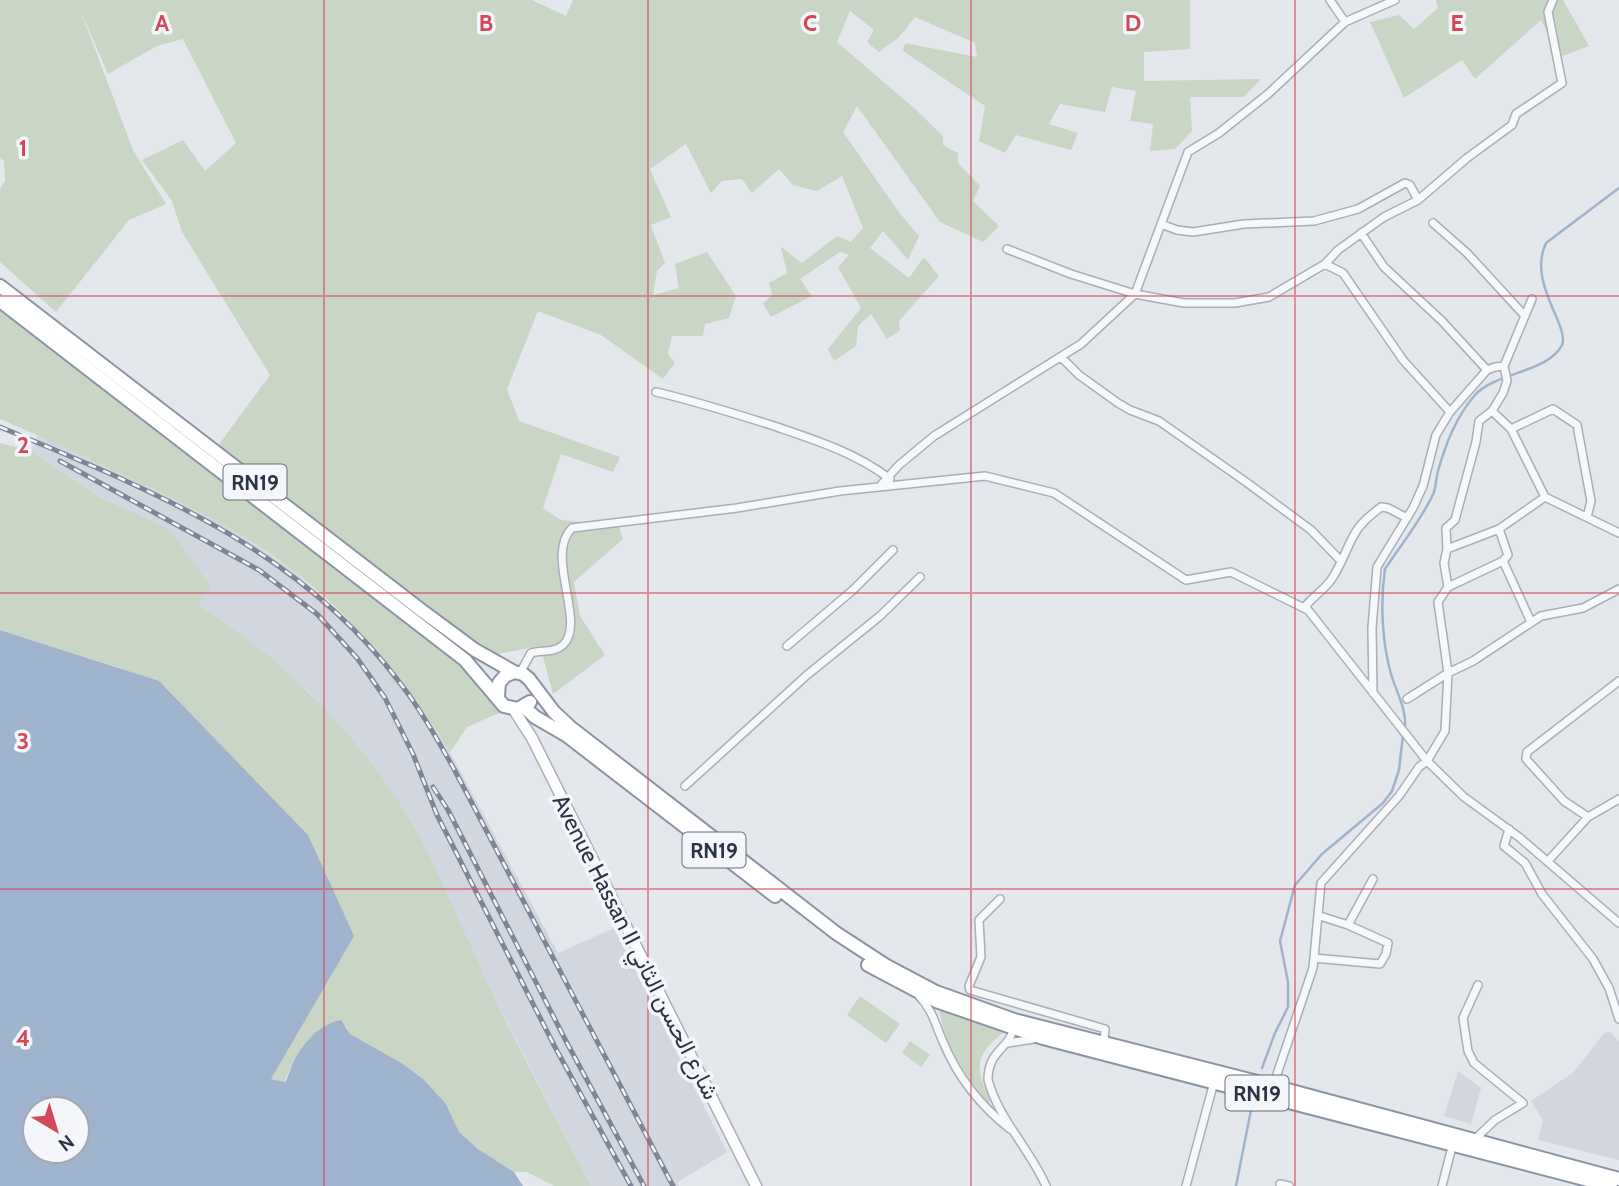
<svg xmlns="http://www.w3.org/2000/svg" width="1619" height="1186" font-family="Cabin,Vazirmatn,sans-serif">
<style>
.built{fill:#d2d6de}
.green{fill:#c9d6c5}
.water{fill:#9fb4cc;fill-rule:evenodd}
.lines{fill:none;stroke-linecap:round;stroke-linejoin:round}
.stream{stroke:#9fb4cc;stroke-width:2.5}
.street-casing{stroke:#a9aeb7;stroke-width:10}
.secondary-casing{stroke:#a9aeb7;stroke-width:13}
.highway-casing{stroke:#8b94a3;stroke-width:16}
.street{stroke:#f7f8fa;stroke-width:7}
.secondary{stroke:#fff;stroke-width:10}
.highway{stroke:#fff;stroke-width:12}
.rail-casing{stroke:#7d8696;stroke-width:5}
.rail{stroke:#f4f6f9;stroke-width:2.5;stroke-dasharray:8;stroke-linecap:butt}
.grid{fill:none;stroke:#d1495b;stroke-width:2;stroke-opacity:0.55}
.labels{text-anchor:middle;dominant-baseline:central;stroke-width:7;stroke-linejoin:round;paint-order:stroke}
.shield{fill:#f4f6f9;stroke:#676e7b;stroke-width:2}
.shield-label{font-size:21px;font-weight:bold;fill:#2b3445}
.street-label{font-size:23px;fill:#2b3445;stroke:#f4f6f9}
.grid-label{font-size:23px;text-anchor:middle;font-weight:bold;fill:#d1495b;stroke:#f4f6f9;stroke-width:7;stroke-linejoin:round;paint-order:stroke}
</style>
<rect width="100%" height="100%" fill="#e4e7ec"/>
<path class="built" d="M38,435L189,506L234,530L294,571L360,631L401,678L450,752L558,953L614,928L727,1152L678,1182L679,1186H591L495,999L419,838L383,781L308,691L240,634L198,606L170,529L99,497L30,451Z
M1610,1032L1619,1041V1160L1538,1140L1543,1120L1531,1101L1574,1072L1604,1033Z
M1458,1071L1481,1088L1471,1124L1444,1116Z"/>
<path class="green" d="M0,0H532L566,16L573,0H1190V49L1144,52V81L1261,79L1244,97H1190L1192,131L1175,149L1150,151L1153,124L1130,121L1136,91L1112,87L1105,112L1060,104L1049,124L1078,133L1071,150L1016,135L1005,153L979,141L985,106L903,51L905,43L977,57L975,43L915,17L899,37L879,52L867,42L874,30L850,11L837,42L915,109L943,136V145L958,153V163L980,186L973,201L999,226L983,242L940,222L857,106L843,132L898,211L919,236L908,260L883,231L870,248L909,278L924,257L939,276L899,321L900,330L887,339L871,314L858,326L856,346L834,361L828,349L861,308L838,267L849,255L840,252L800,279L812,296L771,317L763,303L772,295L769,283L787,273L781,247L802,263L837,236L851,242L863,228L842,176L817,191L793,185L779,169L752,193L742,179L722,181L711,193L686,144L650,169L671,217L651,225L665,263L657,271L653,295L679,288L675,264L707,252L736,296L729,318L705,324L703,336H672L668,354L675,363L663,379L601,335L538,311L507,389L519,421L620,457L613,472L561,454L543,508L561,520L619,526L623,539L574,582L580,616L605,655L553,694L540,646L498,654L447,623L217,447L270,375L182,232L172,201L142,160L183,140L205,171L236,143L183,39L157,46L108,74L80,9L133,150L166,204L129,220L56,312L0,262V189L5,181L4,161L0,158Z
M1436,0H1563L1589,46L1560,57L1541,20L1475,79L1462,60L1404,98L1370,22L1399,15L1414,29L1438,8Z
M0,308L441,643L484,687L499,713L467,727L450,752C406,682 359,622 294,571C244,532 188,505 131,479C88,458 44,438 0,419Z
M0,443L30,451L99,497L170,529L211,587L198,606C285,657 372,749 420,838C447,890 469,944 494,997C525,1061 559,1123 591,1186H554L527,1172H514L478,1149L459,1132L446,1104L403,1064L349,1034L346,1025L293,1062L284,1082L271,1079L123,669L0,630Z
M860,996L900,1024L886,1043L847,1015Z
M939,1008L1006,1031C976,1052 972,1068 992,1100L988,1103C964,1073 945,1046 939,1008Z
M910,1041L930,1055L921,1067L902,1053Z"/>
<path class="water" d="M0,630L159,681L308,835L354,936L271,1079L285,1082C289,1076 290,1068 294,1061C304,1042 319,1024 341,1020L350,1034L403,1064L424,1080L446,1104L459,1132L478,1149L514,1172L523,1186H0ZM35,1109H77V1151H35Z"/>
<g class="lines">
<path class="stream" d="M1405,728C1407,710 1396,691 1391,674C1382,642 1380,602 1385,569C1400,546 1423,518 1434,492C1436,486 1436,478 1438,471C1446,443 1456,417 1475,395C1494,373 1549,372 1562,345C1570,326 1527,283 1546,243L1619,188
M1262,1068L1275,1033L1288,1007V982L1280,941L1295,885L1322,854L1383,803L1392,791L1399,770L1403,735
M1236,1186L1252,1105"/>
<defs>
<path id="street" d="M1330,0L1345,22
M1433,223L1467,253L1525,316
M1161,224L1177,230L1193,232L1244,224L1314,221L1358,209L1405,183L1410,185L1418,200
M1361,233L1384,267L1442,321L1487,370
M1007,249L1071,274L1135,294L1184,303H1235L1269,297L1325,264L1338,250L1384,217L1418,200L1467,158L1512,125L1516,114L1562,83L1548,12L1553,0
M1325,264L1343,273L1403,360L1450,412L1436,435L1423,486L1413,508L1377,567L1372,628L1373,693
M1061,357L1079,375L1118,403L1130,410L1159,421L1246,482L1311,530L1341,561
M656,392C695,401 733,413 771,425C812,439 855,452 890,479
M1492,411L1503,393L1507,381L1504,366L1532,299
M1450,412L1487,370L1495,367L1504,366
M880,486L899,465L934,436L1081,344L1135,294L1188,152L1219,133L1268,94L1345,22L1395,0
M1545,497L1619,533
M1447,549L1499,529L1545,497L1511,429L1553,409L1577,425L1591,501L1587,517
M1503,561L1531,622
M1448,587L1503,561L1508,555L1499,529
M1304,608C1312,597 1324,590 1331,580C1341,566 1346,549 1354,535C1360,523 1371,515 1381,507L1388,508L1407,518
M787,646L853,590L893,550
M520,673L531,653C542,650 554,653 563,645C587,623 544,555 572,528L737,508L840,491L985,476L1054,493L1186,580L1231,572L1308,610L1427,761L1464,797L1519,837L1619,923
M1407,699L1448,673L1473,661L1541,616L1583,608L1619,589
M685,786L807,675L880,616L920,577
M1588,817L1564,801L1526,759L1527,752L1619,681
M1509,829L1504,846L1525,863L1542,894L1593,959L1609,988L1619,1019
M1548,861L1588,817L1619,799
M1000,899L979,920L981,957L969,986L970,990L1105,1029L1104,1043
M1348,925L1373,879
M1314,958L1380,964L1386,954L1388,943L1348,925L1320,916
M919,996C933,1010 936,1027 944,1044C958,1077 982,1107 1010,1129
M1014,1026C1010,1050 988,1049 988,1080C999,1120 1030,1149 1046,1186
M1008,1043L1034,1039
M1272,1089L1313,968L1321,883L1399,796L1419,767L1427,761L1445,731L1448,673L1438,602L1448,587L1444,563L1447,549L1446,528L1455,520L1476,442L1479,421L1492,411L1511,429
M1473,1141L1495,1120L1523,1103L1474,1063L1468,1051L1463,1018L1478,985
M1280,1184L1289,1186
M1186,1186L1214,1082
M1442,1186L1453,1143"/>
<path id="secondary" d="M514,710L532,738L756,1186"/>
<path id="highway" d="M0,286L421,610L475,650L514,672
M0,301L465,660L504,706L518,709L530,702
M498,696L499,683L505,676L514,672L523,674L529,679L554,712L570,727L836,933L885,965L936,992L1014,1020L1273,1086L1619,1179
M524,707L535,717L566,735L775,896
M868,965L936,1001L1043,1038L1611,1186"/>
</defs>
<use href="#street" class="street-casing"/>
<use href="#secondary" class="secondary-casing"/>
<use href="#highway" class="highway-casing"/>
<use href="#street" class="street"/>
<use href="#secondary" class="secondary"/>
<use href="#highway" class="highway"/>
<defs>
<path id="rail" d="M0,427C151,490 299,548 400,683C421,710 437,739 454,769L673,1186
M60,461L259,570L317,614L357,658L385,698L413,754L437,815L556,1049L631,1186
M433,787L448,810L567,1043L644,1186"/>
</defs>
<use href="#rail" class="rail-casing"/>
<use href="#rail" class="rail"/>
</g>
<path class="grid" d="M324,0V1186M648,0V1186M971,0V1186M1295,0V1186M0,296H1619M0,593H1619M0,889H1619"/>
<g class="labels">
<g class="shield">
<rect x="223.5" y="464.5" width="63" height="35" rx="5"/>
<rect x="682.5" y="832.5" width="63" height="35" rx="5"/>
<rect x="1225.5" y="1075.5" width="63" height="35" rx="5"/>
</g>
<g class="shield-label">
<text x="255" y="482">RN19</text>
<text x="714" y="850">RN19</text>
<text x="1257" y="1093">RN19</text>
</g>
<g class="street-label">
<text transform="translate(636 947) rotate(63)">Avenue Hassan II شارع الحسن الثاني</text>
</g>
</g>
<g class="grid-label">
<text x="162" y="31">A</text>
<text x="486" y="31">B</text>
<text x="810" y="31">C</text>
<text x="1133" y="31">D</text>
<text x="1457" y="31">E</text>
<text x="23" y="156">1</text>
<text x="23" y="453">2</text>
<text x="23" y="749">3</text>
<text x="23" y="1046">4</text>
</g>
<g transform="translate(56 1130) rotate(142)"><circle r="33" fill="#f4f6f9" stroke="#a4a8b1" stroke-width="2"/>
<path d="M0-5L12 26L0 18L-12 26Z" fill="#d1495b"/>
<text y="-10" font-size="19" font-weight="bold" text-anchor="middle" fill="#2b3445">N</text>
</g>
</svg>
